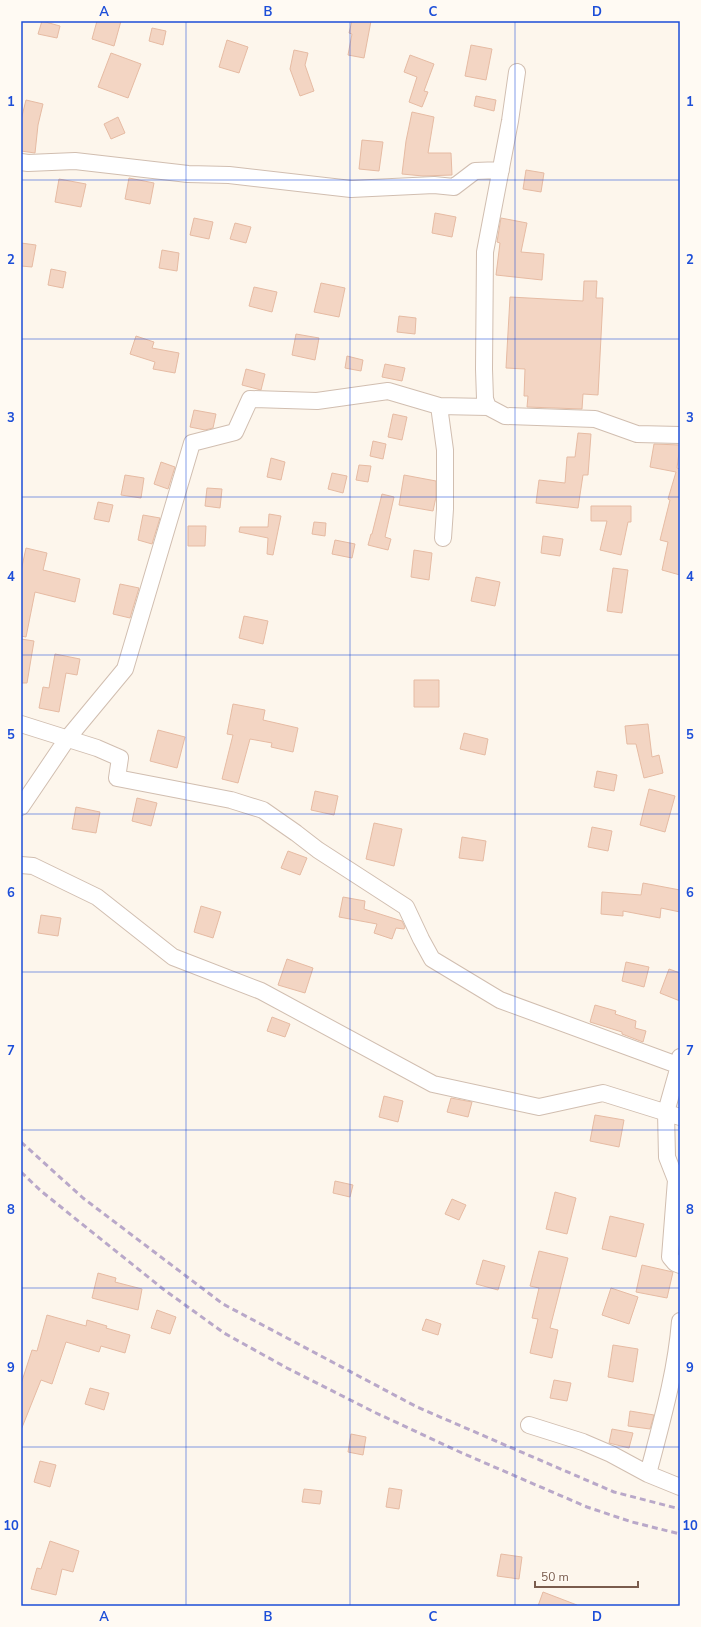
<svg xmlns="http://www.w3.org/2000/svg" width="701" height="1627" font-family="'Nunito Sans',sans-serif">
<style>
.building{fill:#f3d5c3;stroke:#e6bba3}
.lines{fill:none;stroke-linecap:round;stroke-linejoin:round}
.minor-casing{stroke:#d1beb0;stroke-width:18}
.minor{stroke:#fff;stroke-width:16}
.rail{stroke:#b9a8c9;stroke-width:3;stroke-dasharray:6 4;stroke-linecap:butt}
.grid{fill:none;stroke:#1d4ed8;stroke-width:1;stroke-opacity:0.55}
.neatline{fill:none;stroke:#1d4ed8;stroke-width:1.5}
.grid-label{font-size:13px;text-anchor:middle;font-weight:bold;fill:#1d4ed8}
</style>
<rect width="100%" height="100%" fill="#fdf6ec"/>
<path class="building" d="M42,21L60,26L57,38L38,34Z
M97,21H121L114,46L92,39Z
M352,21H371L364,58L348,55L352,34L349,33Z
M152,28L166,31L163,45L149,41Z
M227,40L248,47L239,73L219,67Z
M471,45L492,49L486,80L465,76Z
M294,50L308,53L305,65L314,91L300,96L290,69Z
M111,53L141,64L128,98L98,87Z
M410,55L434,64L424,91L428,92L422,107L409,102L417,77L404,72Z
M476,96L496,100L494,111L474,106Z
M26,100L43,104L38,125L35,153L21,151V120Z
M412,112L434,117L428,153H451L452,175L423,176L402,174L406,141Z
M118,117L125,133L111,139L104,124Z
M362,140L383,142L379,171L359,169Z
M526,170L544,173L541,192L523,189Z
M129,178L154,183L150,204L125,199Z
M59,179L86,184L81,207L55,202Z
M435,213L456,217L452,237L432,233Z
M194,218L213,222L209,239L190,235Z
M501,218L527,223L521,252L544,254L542,280L496,275L500,243L497,242Z
M235,223L251,227L246,243L230,239Z
M21,243L36,245L32,267L21,266Z
M162,250L179,253L177,271L159,268Z
M51,269L66,272L63,288L48,285Z
M584,281H597L596,298H603L598,395L583,394L582,409L527,407L528,396H524L525,369L506,368L510,297L583,301Z
M321,283L345,288L339,317L314,312Z
M254,287L277,292L272,312L249,306Z
M399,316L416,318L415,334L397,332Z
M296,334L319,338L315,360L292,355Z
M136,336L154,342L152,348L179,353L175,373L153,369L155,362L130,354Z
M347,356L363,360L361,371L345,368Z
M385,364L405,368L402,381L382,377Z
M246,369L265,374L261,390L242,385Z
M194,410L216,414L213,428L205,430L190,427Z
M393,414L407,417L402,440L388,437Z
M578,433L591,434L588,475H583L578,508L536,503L539,480L565,483L567,457H575Z
M373,441L386,444L383,459L370,456Z
M654,444L680,445L677,468L680,469V575L662,570L668,542L660,540L670,500L668,499L676,472L650,467Z
M271,458L285,462L281,480L267,477Z
M161,462L175,467L168,489L154,484Z
M359,465L371,466L368,482L356,480Z
M332,473L347,476L343,493L328,489Z
M125,475L144,478L141,498L121,495Z
M404,475L436,481V497L433,511L399,505Z
M207,488L222,489L220,508L205,506Z
M382,494L394,497L385,537L391,539L388,550L368,545L371,534H372Z
M98,502L113,505L109,522L94,519Z
M591,506H631V522H628L621,555L600,550L607,521H591Z
M269,514L281,516L273,555L267,554L268,538L239,532L240,527H268Z
M143,515L160,518L152,544L138,540Z
M314,522L326,523L325,536L312,534Z
M188,526H206L205,546H188Z
M543,536L563,539L560,556L541,553Z
M335,540L355,544L352,558L332,554Z
M26,548L47,553L43,570L80,579L75,602L35,592L26,637L21,636V571Z
M414,550L432,553L429,580L411,577Z
M613,568L628,570L622,613L607,611Z
M476,577L500,582L495,606L471,601Z
M120,584L139,588L130,618L113,614Z
M244,616L268,621L263,644L239,638Z
M21,639L34,641L27,683H21Z
M55,654L80,659L77,675L66,673L59,712L39,708L43,687L49,688Z
M414,680H439V707H414Z
M233,704L265,710L263,720L298,728L293,752L271,747L272,743L250,739L238,783L222,779L233,735L227,734Z
M648,724L652,757L659,755L663,773L644,778L636,744H627L625,726Z
M158,730L185,737L177,768L150,761Z
M464,733L488,739L485,755L460,749Z
M597,771L617,775L614,791L594,787Z
M649,789L675,796L665,832L640,825Z
M315,791L338,796L334,815L311,810Z
M137,798L157,803L151,826L132,821Z
M76,807L100,812L96,833L72,829Z
M374,823L402,829L394,866L366,859Z
M592,827L612,831L608,851L588,847Z
M462,837L486,841L483,861L459,858Z
M288,851L307,858L300,875L281,868Z
M643,883L680,890V912L661,908L660,918L623,911V916L601,914L602,892L641,895Z
M343,897L365,901L364,909L402,921L405,927L404,929L396,928L392,939L374,933L377,924L339,917Z
M201,906L221,912L213,938L194,932Z
M41,915L61,918L58,936L38,933Z
M287,959L313,968L305,993L278,985Z
M626,962L649,967L644,987L622,981Z
M669,969L680,973V1001L660,993Z
M595,1005L616,1011L615,1014L636,1021L635,1028L646,1031L643,1042L622,1034V1032L590,1022Z
M272,1017L290,1024L285,1037L267,1031Z
M384,1096L403,1101L398,1122L379,1117Z
M451,1098L472,1102L468,1117L447,1112Z
M595,1115L624,1120L619,1147L590,1141Z
M335,1181L353,1185L350,1197L333,1193Z
M555,1192L576,1198L567,1234L546,1229Z
M452,1199L466,1205L459,1220L445,1214Z
M610,1216L644,1224L636,1257L602,1249Z
M539,1251L568,1258L550,1328L558,1330L552,1358L530,1353L538,1319L532,1318L539,1288L530,1286Z
M483,1260L505,1266L498,1290L476,1284Z
M642,1265L673,1272L667,1298L636,1292Z
M98,1273L116,1278L115,1282L142,1289L138,1310L92,1298Z
M611,1288L638,1297L629,1324L602,1315Z
M157,1310L176,1317L170,1334L151,1328Z
M47,1315L86,1326L87,1320L107,1326L106,1328L130,1335L125,1353L101,1346L99,1352L66,1342L52,1384L41,1380L21,1430V1384L32,1350L37,1351Z
M426,1319L441,1324L438,1335L422,1330Z
M613,1345L638,1349L633,1382L608,1377Z
M554,1380L571,1383L567,1401L550,1398Z
M90,1388L109,1393L104,1410L85,1404Z
M630,1411L654,1415L650,1429L628,1426Z
M612,1429L633,1433L629,1448L609,1443Z
M351,1434L366,1437L363,1455L348,1452Z
M40,1461L56,1465L50,1487L34,1482Z
M389,1488L402,1490L399,1509L386,1507Z
M304,1489L322,1491L320,1504L302,1502Z
M50,1541L79,1551L73,1572L62,1569L56,1595L31,1589L37,1568L41,1569Z
M501,1554L522,1557L519,1579L497,1576Z
M543,1592L577,1605V1606H538Z"/>
<g class="lines">
<defs>
<path id="minor" d="M517,72L510,121L485,252L484,369L485,399L488,407L505,416L595,419L637,434L680,435
M21,162L28,163L75,161L188,174L229,175L351,189L434,185L454,187L475,171L501,170
M439,406L445,450V509L443,538
M21,724L97,748L120,758L117,778L231,800L263,810L296,833L318,850L406,907L421,939L432,959L500,1000L680,1066
M21,807L67,739L125,669L192,443L235,432L250,399L317,401L388,391L439,406L488,407
M21,865L33,866L97,897L173,957L261,991L433,1084L539,1107L603,1093L680,1117
M680,1057L679,1066L666,1112L667,1157L676,1180L670,1257L675,1263L680,1265
M529,1425L583,1442L611,1454L648,1474L680,1487
M648,1474C661,1424 676,1373 680,1321"/>
</defs>
<use href="#minor" class="minor-casing"/>
<use href="#minor" class="minor"/>
<path class="rail" d="M21,1142L83,1198L223,1304L417,1407L614,1492L680,1509
M21,1172L41,1191L163,1289L224,1333L287,1368L374,1412L462,1453L587,1507L632,1522L680,1534"/>
</g>
<path class="grid" d="M186,21V1606M350,21V1606M515,21V1606M21,180H680M21,339H680M21,497H680M21,655H680M21,814H680M21,972H680M21,1130H680M21,1288H680M21,1447H680"/>
<rect width="701" height="1627" fill="none" stroke="#fffaf3" stroke-width="44"/>
<path d="M535 1581v6h103v-6" fill="none" stroke="#7a5c4d" stroke-width="2"/>
<text x="541" y="1581" font-size="12" fill="#7a5c4d" stroke="#fffaf3" stroke-width="3" paint-order="stroke">50 m</text>
<rect x="22" y="22" width="657" height="1583" class="neatline"/>
<g class="grid-label">
<text x="104" y="16">A</text>
<text x="268" y="16">B</text>
<text x="433" y="16">C</text>
<text x="597" y="16">D</text>
<text x="11" y="106">1</text>
<text x="690" y="106">1</text>
<text x="11" y="264">2</text>
<text x="690" y="264">2</text>
<text x="11" y="422">3</text>
<text x="690" y="422">3</text>
<text x="11" y="581">4</text>
<text x="690" y="581">4</text>
<text x="11" y="739">5</text>
<text x="690" y="739">5</text>
<text x="11" y="897">6</text>
<text x="690" y="897">6</text>
<text x="11" y="1055">7</text>
<text x="690" y="1055">7</text>
<text x="11" y="1214">8</text>
<text x="690" y="1214">8</text>
<text x="11" y="1372">9</text>
<text x="690" y="1372">9</text>
<text x="11" y="1530">10</text>
<text x="690" y="1530">10</text>
<text x="104" y="1621">A</text>
<text x="268" y="1621">B</text>
<text x="433" y="1621">C</text>
<text x="597" y="1621">D</text>
</g>
</svg>
